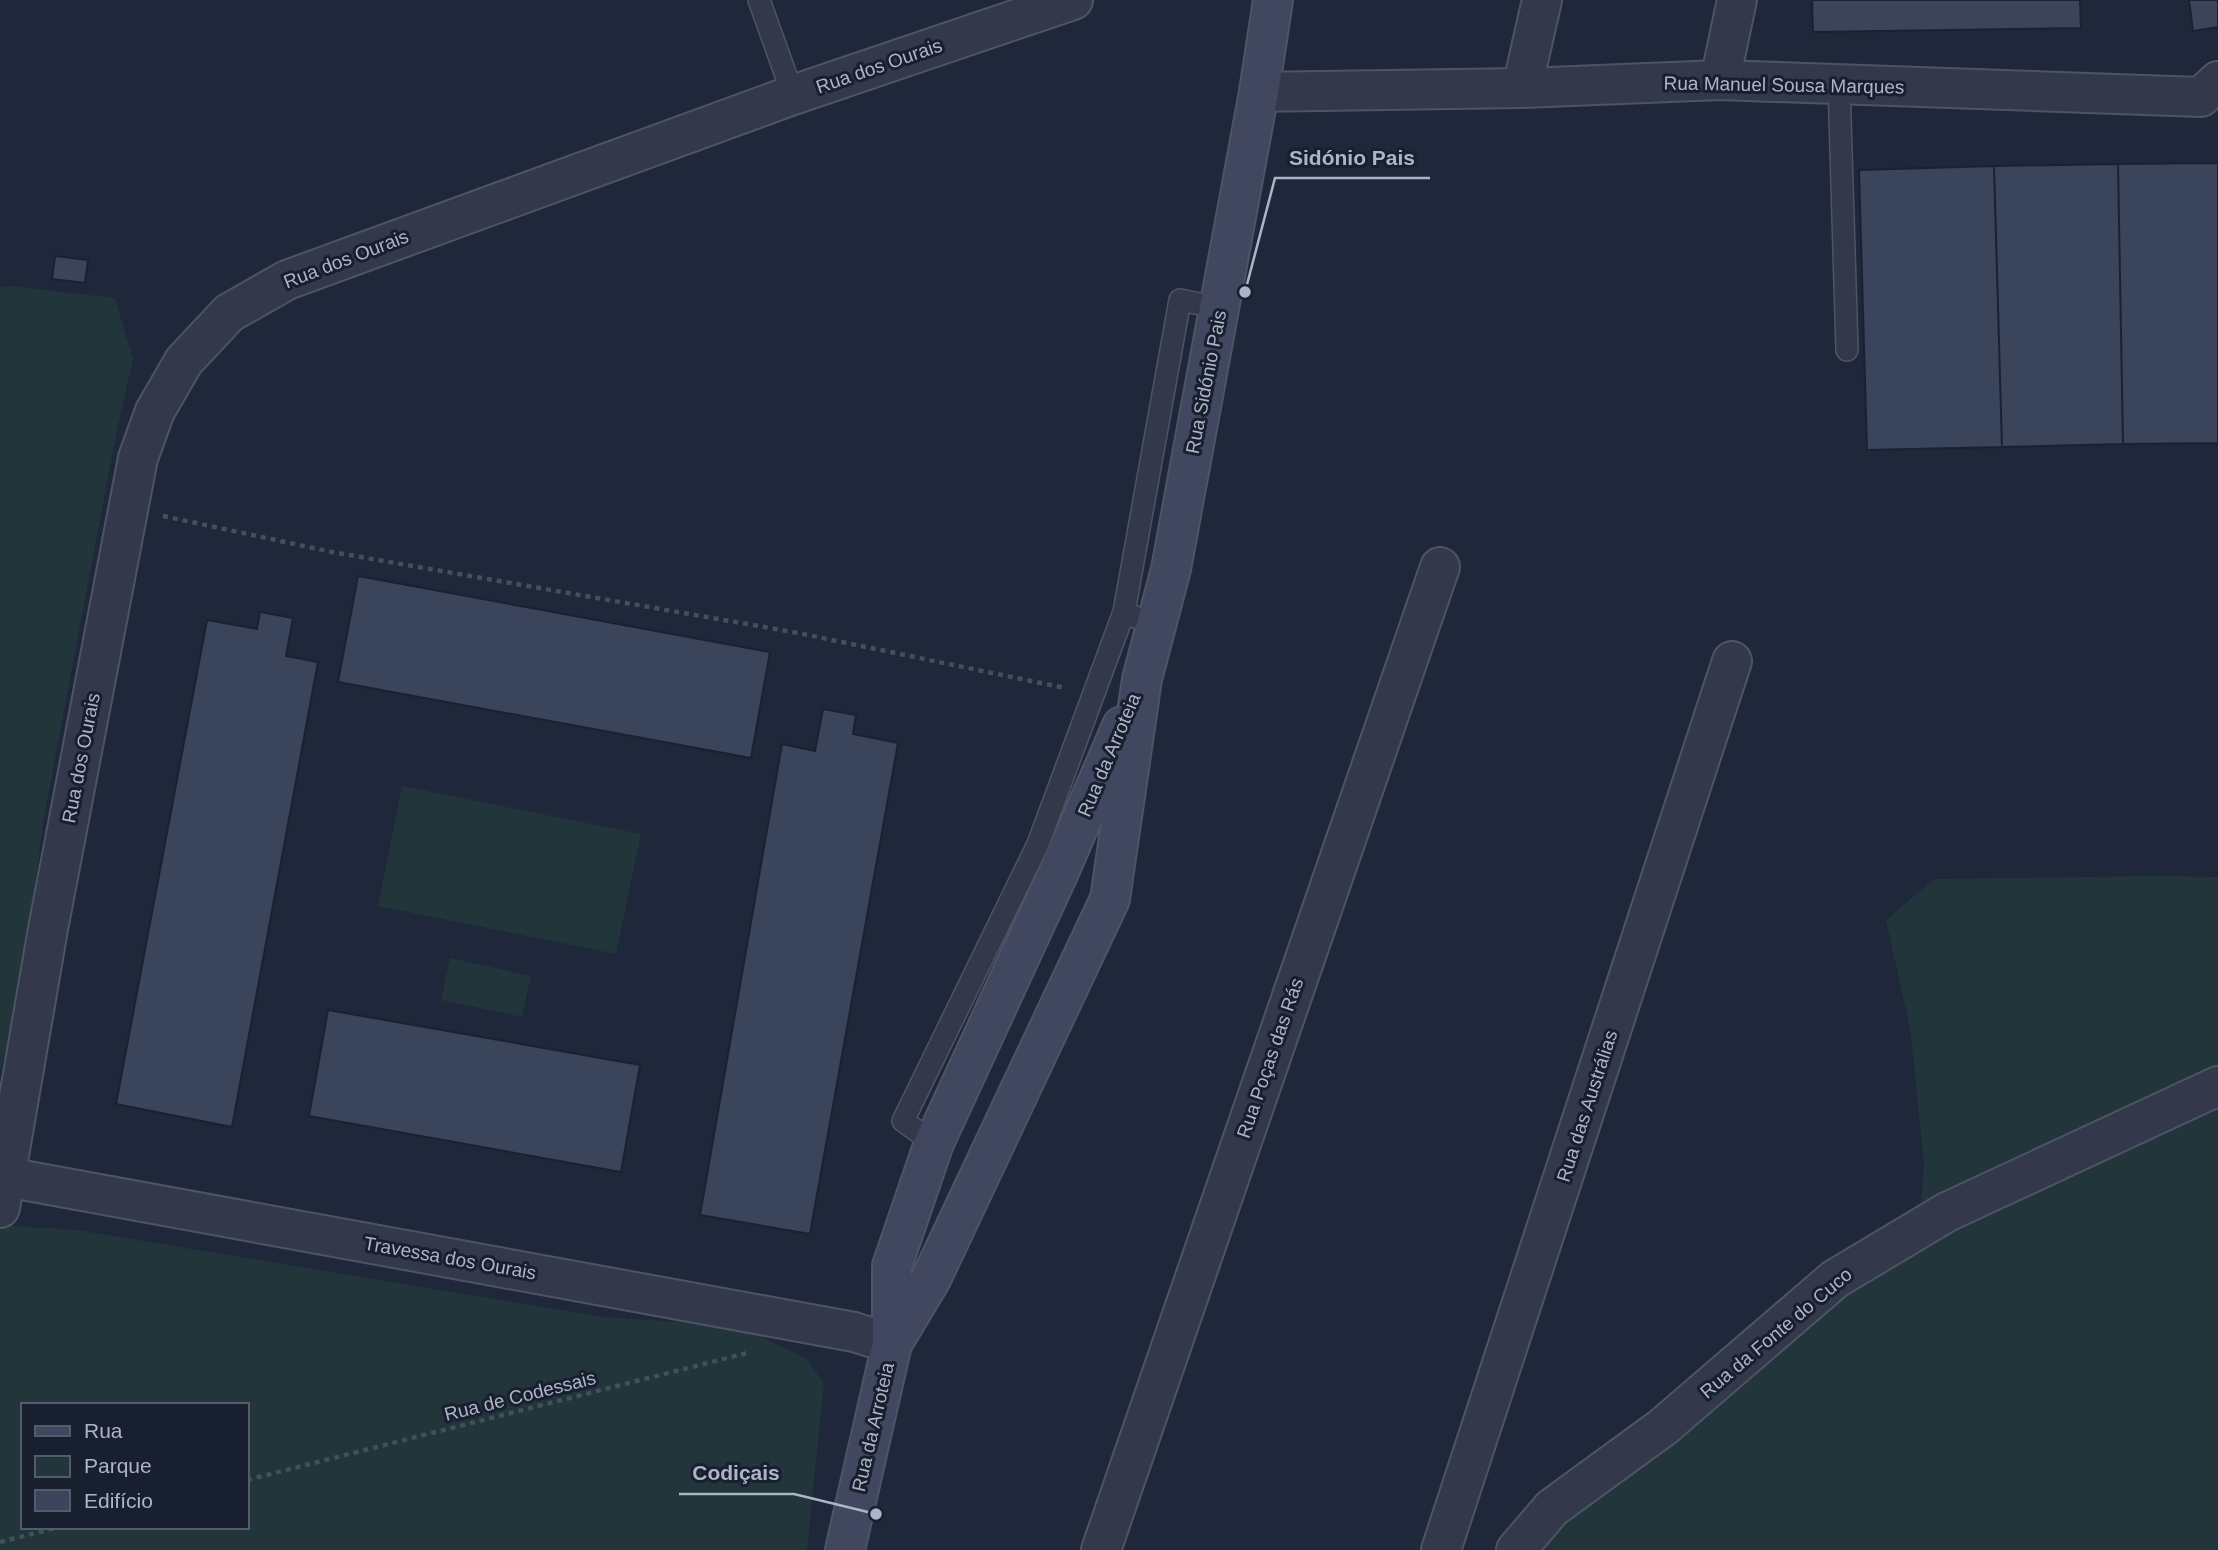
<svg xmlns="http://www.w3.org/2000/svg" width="2218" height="1550" font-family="Helvetica,sans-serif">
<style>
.green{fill:#21353b;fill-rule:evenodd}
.building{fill:#3a445b;stroke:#1a2131;stroke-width:2}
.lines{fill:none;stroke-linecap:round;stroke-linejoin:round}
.service-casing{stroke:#4d5465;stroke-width:24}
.minor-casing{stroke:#4d5465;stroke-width:42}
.secondary-casing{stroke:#4d5465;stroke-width:42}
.path{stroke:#3e5259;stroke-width:4.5;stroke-dasharray:5 5;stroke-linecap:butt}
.service{stroke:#33394a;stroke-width:21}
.minor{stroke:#33394a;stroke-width:38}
.secondary{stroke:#40475e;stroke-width:38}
.labels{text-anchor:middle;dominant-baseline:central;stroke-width:6;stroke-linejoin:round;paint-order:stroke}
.street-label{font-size:19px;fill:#adb4c7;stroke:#181f2f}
.leader{fill:none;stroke:#adb4c7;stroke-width:2.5}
.callout-dot{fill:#adb4c7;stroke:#181f2f;stroke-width:2.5}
.callout-label{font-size:21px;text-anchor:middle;font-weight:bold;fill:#adb4c7;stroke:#181f2f;stroke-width:6;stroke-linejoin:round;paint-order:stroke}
</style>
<rect width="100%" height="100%" fill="#1f273a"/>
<path class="green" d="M9,286L115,298L133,359L117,430L44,818L18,1013L0,1070V287Z
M402,786L641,834L616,954L378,906Z
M2155,876L2218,877V1550H1529L1919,1234L1924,1164L1910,1028L1886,920L1934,879Z
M450,958L531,976L522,1017L441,1000Z
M0,1225L77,1230L604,1317L738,1326L806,1358L824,1384L807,1550H0ZM23,1405H247V1527H23Z"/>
<path class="building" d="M1812,0H2080L2081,28L1813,32Z
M2189,0H2218V27L2193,31Z
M2218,163V443L2123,444L2118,164Z
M2118,164L2123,444L2002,447L1994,166Z
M1994,166L2002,447L1867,450L1859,170Z
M55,256L88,260L85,283L52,279Z
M358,576L770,652L751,758L338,682Z
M260,612L293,618L286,656L318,662L232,1127L116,1104L207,620L257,629Z
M823,709L856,715L853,734L898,743L810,1234L700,1215L782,744L815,751Z
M328,1010L640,1065L621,1172L309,1116Z"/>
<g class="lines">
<defs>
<path id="service" d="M759,0L793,95
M1839,84L1847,350
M1135,617L1124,612L1180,300L1220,308
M934,1143L903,1121L1038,844L1124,612"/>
<path id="minor" d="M1720,80L1737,0
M1522,88L1542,0
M1259,92L1522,88L1720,80L2201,97L2218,81
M6,1177L854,1332L892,1344
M0,1208L48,929L138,458L155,411L184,361L229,313L287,280L793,95L1073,0
M1101,1550L1440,567
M1441,1550L1732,661
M1516,1550L1552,1508L1663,1427L1835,1279L1947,1212L2218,1086"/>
<path id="secondary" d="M892,1344L931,1279L1110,899L1142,679L1171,569L1259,92L1273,0
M845,1550L892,1344V1266L934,1143L1059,872L1122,726"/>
</defs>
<use href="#service" class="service-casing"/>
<use href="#minor" class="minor-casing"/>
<use href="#secondary" class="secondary-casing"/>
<path class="path" d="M163,516L332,552L793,632L1065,688
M247,1480L747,1353
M0,1542L59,1527"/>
<use href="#service" class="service"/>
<use href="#minor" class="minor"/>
<use href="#secondary" class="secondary"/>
</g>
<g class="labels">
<g class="street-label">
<text transform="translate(879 66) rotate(-19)">Rua dos Ourais</text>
<text transform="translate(1784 85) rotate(1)">Rua Manuel Sousa Marques</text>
<text transform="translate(346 259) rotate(-21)">Rua dos Ourais</text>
<text transform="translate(1206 382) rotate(-79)">Rua Sidónio Pais</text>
<text transform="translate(1109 755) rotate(-67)">Rua da Arroteia</text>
<text transform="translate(81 758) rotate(-79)">Rua dos Ourais</text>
<text transform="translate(1270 1058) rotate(-71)">Rua Poças das Rás</text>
<text transform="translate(1587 1106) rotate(-72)">Rua das Austrálias</text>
<text transform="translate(450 1258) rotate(10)">Travessa dos Ourais</text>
<text transform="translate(1776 1333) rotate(-40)">Rua da Fonte do Cuco</text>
<text transform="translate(520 1396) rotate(-14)">Rua de Codessais</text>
<text transform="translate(873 1427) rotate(-77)">Rua da Arroteia</text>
</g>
</g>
<path class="leader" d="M1245 292L1275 178H1430M876 1514L794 1494H679"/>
<g class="callout-dot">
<circle cx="1245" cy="292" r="7"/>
<circle cx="876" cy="1514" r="7"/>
</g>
<g class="callout-label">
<text x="1352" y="165">Sidónio Pais</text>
<text x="736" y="1480">Codiçais</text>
</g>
<rect x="21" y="1403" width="228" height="126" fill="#181f2f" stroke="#545b6c" stroke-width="2"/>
<rect x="35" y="1426" width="35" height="10" fill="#40475e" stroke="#545b6c" stroke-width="2"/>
<text x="84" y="1438" font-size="21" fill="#adb4c7">Rua</text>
<rect x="35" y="1456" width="35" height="21" fill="#21353b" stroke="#545b6c" stroke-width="2"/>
<text x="84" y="1473" font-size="21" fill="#adb4c7">Parque</text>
<rect x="35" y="1490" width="35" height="21" fill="#3a445b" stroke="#545b6c" stroke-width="2"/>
<text x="84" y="1508" font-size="21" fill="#adb4c7">Edifício</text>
</svg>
